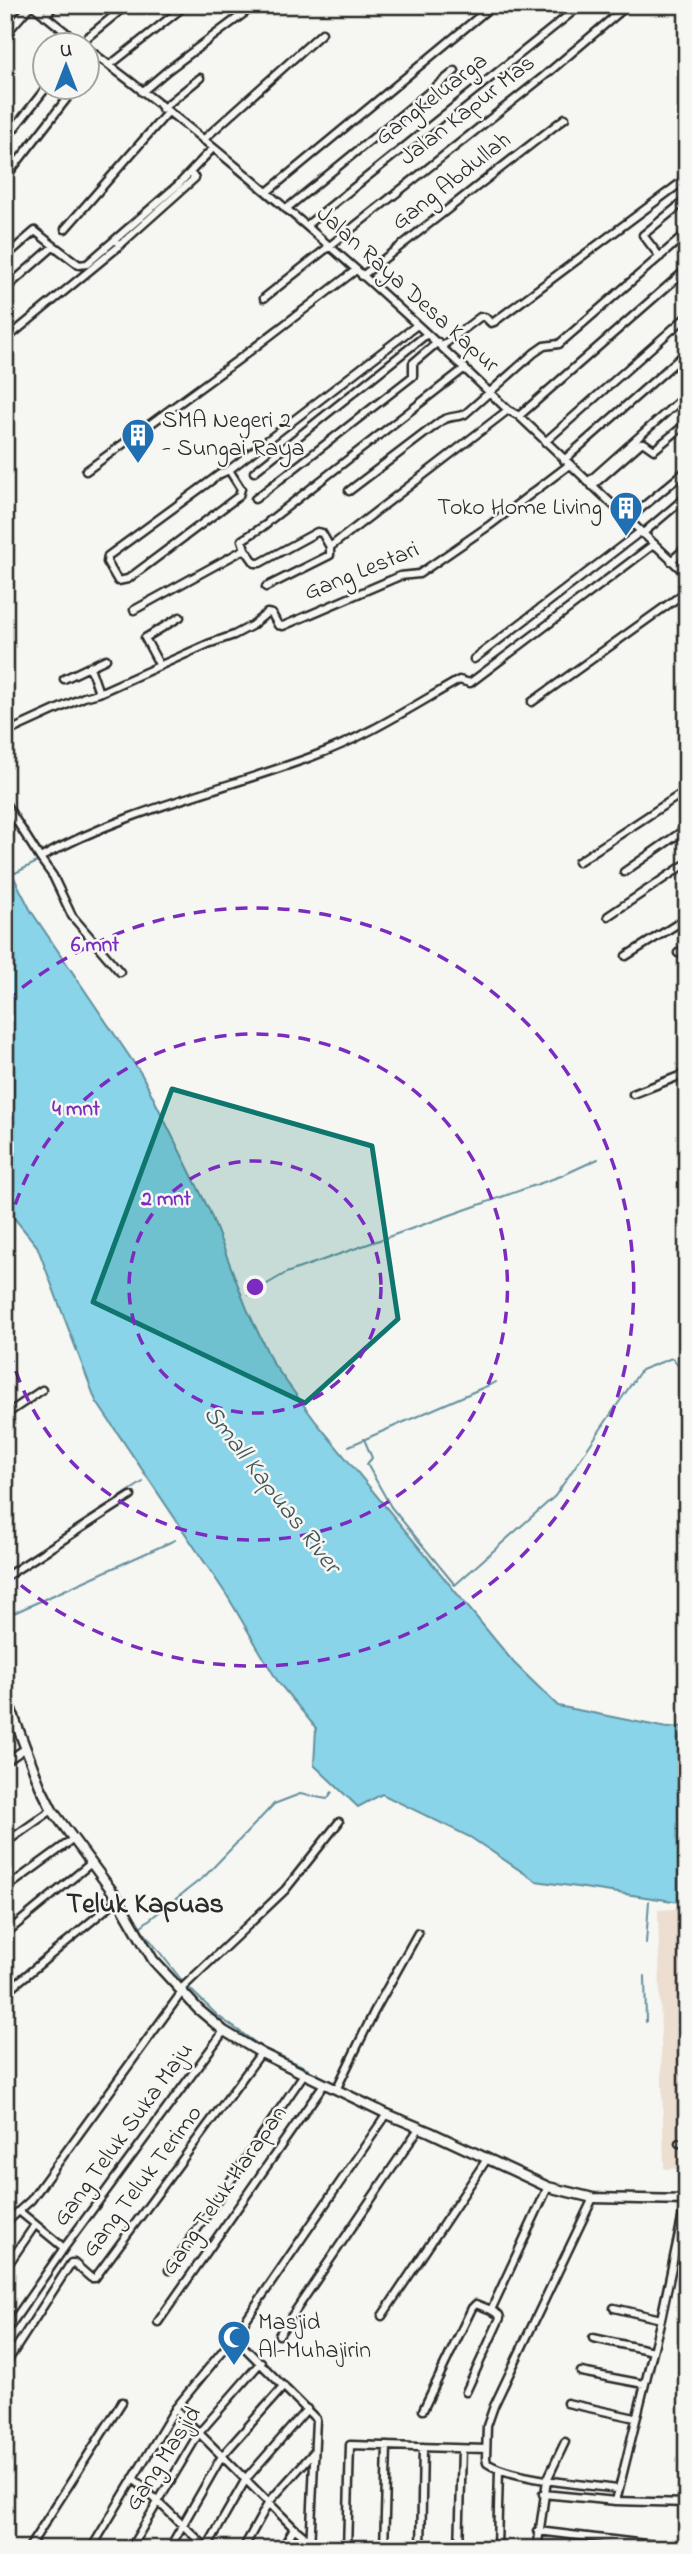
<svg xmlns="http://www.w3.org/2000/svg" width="692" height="2554" font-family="'Indie Flower',sans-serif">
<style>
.built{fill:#ecdfd1}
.water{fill:#89d4e9;stroke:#63909d;stroke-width:2}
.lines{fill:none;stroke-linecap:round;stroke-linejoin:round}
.stream{stroke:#63909d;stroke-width:2}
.minor-casing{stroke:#2b2b2b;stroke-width:11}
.major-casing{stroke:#2b2b2b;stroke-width:13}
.minor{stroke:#f6f6f2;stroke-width:6}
.major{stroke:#f6f6f2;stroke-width:8}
.marked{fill:#0f766e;fill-opacity:0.2;stroke:#0f766e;stroke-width:5;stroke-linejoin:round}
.ring{fill:none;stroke:#7b2cbf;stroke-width:3.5;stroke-dasharray:12 9}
.labels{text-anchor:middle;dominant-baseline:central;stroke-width:5;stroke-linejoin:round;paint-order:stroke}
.street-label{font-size:24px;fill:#2b2b2b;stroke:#f6f6f2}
.poi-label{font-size:24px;fill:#2b2b2b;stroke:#f6f6f2;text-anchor:start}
.water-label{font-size:26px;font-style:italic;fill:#42555a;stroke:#f6f6f2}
.quarter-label{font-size:28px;font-weight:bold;fill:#2b2b2b;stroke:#f6f6f2}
.centre{fill:#7b2cbf;stroke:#f6f6f2;stroke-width:3.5}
.ring-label{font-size:21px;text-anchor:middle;font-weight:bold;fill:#7b2cbf;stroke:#f6f6f2;stroke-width:5;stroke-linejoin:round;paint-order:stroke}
</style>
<rect width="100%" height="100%" fill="#f6f6f2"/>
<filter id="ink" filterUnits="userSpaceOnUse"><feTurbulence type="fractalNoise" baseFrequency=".0143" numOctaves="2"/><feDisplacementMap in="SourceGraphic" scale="14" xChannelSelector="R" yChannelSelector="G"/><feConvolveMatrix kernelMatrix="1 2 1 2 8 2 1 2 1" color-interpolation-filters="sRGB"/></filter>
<g filter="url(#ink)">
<path class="built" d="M687,1908V2168L664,2169L658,1910Z"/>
<path class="water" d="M5,860L31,911L142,1075L209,1210L247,1309L272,1362L316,1422L514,1663L558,1706L667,1728L687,1726V1903L536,1881L470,1837L382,1794L358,1807L314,1765L316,1728L278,1682L228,1597L96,1401L37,1246L5,1207Z"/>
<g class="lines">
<path class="stream" d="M195,173L214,154L317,241
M164,201L173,193
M329,251L349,270
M38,309L115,246
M102,688L118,681
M66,848L154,812
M13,874L37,862
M248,1295L286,1273L561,1176L598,1159
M364,1439L372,1458L367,1464L391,1507L455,1585L555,1496L641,1370L672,1358L687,1376
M349,1446L496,1382
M5,1572L143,1482
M5,1617L175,1540
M5,1683L7,1690
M646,1943L649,1901
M645,1976L646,2022
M183,1982L140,1927L205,1876L274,1804L300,1794L327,1799L332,1792
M189,1988L218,2016L263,2048L309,2069
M317,2073H318"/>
<defs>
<path id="minor" d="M32,5L83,46
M40,5L43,8
M45,16L55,5
M5,35L31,5
M79,44L127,5
M88,49C235,160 375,282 508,410L519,416L687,575
M110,65L186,5
M88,71L98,57
M142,92L168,70L255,5
M162,109L200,78
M5,140L46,88
M203,140L322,33
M5,178L75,88
M267,192L493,5
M286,209L455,71
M5,212V216
M307,225L581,5
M65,229L167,113
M120,245L195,178L190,173
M5,257L35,231L54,246
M660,257L643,235L687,199
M362,276L565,118
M5,289L54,246L79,265L87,264L179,184L213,148
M264,298L543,77L628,5
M5,340L117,248L120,245L115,240
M442,346L480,317H485L491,323L494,322L687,178
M519,416L687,269
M545,442L685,318
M564,460L687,352
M229,470L241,489L239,496L128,579L118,581L107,562L108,556L220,474L229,470L417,325
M86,471L238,360L356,270
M254,472L427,334
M588,482L687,394
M592,486L641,443H644L654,450L687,423
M349,491L441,421C451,415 457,418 465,414L534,353L544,346L559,344L687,233
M255,499L413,376V363L438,342
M627,520L687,470
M269,521L465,368
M267,524L242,540L245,549L255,563H260L317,532L322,533L330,547
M642,534L687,496
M671,561L687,547
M266,587L330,555V547L508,410
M134,610L245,549
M474,659L640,532
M160,666L145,638L180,617
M90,667L99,693
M64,679L106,659
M532,702L687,591
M5,733L84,697L99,693L208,644L234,635L251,626L267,613L272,614L278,625L283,626L400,576L419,574L490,525L569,465
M5,803L40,858C123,811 222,790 311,757C364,738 410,708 459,680L470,683L653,545
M40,858L53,876L72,916L120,972
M578,862L687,790
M624,872L687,828
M608,916L687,863
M678,953L687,947
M626,956L687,918
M633,1094L687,1073
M5,1415L42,1390
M5,1577L131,1496
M5,1722L15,1716
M5,1762L26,1748
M5,1843L52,1810
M5,1889L72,1840
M5,1934L90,1864
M180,1990L285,1890L339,1822
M5,1993L118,1899
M336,2090L374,2012L418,1933
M679,2143H687
M593,2198L494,2406L487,2426L486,2458L487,2463C509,2479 588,2485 618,2489
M19,2211L64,2248L224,2031
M5,2219L9,2220L31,2200L182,1992
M5,2269L35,2225
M169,2270L304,2074
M614,2308L661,2319
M382,2316L487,2159
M158,2322L324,2084
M5,2333L64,2248
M279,2335L420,2127
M234,2337L316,2419L310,2549
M593,2338L653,2351
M5,2365L71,2263H74L91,2278H95L261,2053
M581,2372L644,2384
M466,2392L500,2318L499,2315L491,2310L548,2187
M567,2403L635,2418
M175,2409L294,2528L310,2541
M423,2410L472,2308L476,2304L491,2310
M133,2478L208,2549
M543,2494L616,2501L687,2503
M616,2501L661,2319L686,2200
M538,2531L687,2549
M28,2549L122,2402
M91,2549L175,2409L234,2337L387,2114
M130,2549L199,2433L261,2362
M169,2549L222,2456L284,2386
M206,2549L246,2479L307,2409
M243,2549L269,2502L314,2452
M282,2549L294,2528
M347,2549L350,2445L486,2449
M384,2549L387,2446
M421,2549L423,2447
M459,2549L462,2449
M497,2549L499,2469
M537,2549L547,2480L565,2442"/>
<path id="major" d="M5,1694L40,1786L52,1810L118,1899L153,1960L198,2009L224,2031L261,2053L387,2114L430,2132L548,2187L593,2198L687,2200"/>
</defs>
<use href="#minor" class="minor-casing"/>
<use href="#major" class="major-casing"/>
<use href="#minor" class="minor"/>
<use href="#major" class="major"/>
</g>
</g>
<path class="marked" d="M172,1089L372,1146L398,1319L305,1403L93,1302Z"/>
<g class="ring">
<circle cx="255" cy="1287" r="126"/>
<path d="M5 1245A253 253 0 1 1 5 1329"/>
<path d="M6 1001A379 379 0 1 1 6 1573"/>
</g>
<defs>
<symbol id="building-pin" viewBox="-11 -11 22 30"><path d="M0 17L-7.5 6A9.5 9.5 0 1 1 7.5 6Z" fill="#1f6fb2" stroke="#f6f6f2"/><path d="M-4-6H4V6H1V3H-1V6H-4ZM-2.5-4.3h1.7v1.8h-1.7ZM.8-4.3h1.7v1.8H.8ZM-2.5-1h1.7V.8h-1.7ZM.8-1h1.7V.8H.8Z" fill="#fff"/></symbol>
<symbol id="mosque-pin" viewBox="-11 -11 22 30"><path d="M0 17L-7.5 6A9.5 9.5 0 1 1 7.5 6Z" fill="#1f6fb2" stroke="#f6f6f2"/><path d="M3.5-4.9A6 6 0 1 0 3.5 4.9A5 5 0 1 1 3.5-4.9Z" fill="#fff"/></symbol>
</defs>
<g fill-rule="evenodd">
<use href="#building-pin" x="119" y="416" width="38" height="52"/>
<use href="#building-pin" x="607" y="489" width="38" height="52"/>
<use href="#mosque-pin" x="215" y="2318" width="38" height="52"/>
</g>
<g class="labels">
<g class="street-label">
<text transform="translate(432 100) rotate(-38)">GangKeluarga</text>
<text transform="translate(468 111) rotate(-38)">Jalan Kapur Mas</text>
<text transform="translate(452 182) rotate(-38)">Gang Abdullah</text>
<text transform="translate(407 290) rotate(42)">Jalan Raya Desa Kapur</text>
<text transform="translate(362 572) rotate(-22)">Gang Lestari</text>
<text transform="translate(124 2135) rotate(-54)">Gang Teluk Suka Maju</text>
<text transform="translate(143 2182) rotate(-53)">Gang Teluk Terimo</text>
<text transform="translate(225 2191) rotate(-55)">Gang Teluk Harapan</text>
<text transform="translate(164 2459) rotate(-57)">Gang Masjid</text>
</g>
<g class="poi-label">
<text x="162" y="421">SMA Negeri 2<tspan x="162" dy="28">- Sungai Raya</tspan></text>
<text x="602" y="508" text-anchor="end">Toko Home Living</text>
<text x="258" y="2323">Masjid<tspan x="258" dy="28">Al-Muhajirin</tspan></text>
</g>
<g class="water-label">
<text transform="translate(271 1490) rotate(52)">Small Kapuas River</text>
</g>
<g class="quarter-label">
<text x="145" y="1905">Teluk Kapuas</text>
</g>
</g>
<circle cx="255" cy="1287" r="10" class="centre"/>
<g class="ring-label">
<text x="95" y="951">6 mnt</text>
<text x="76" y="1115">4 mnt</text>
<text x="166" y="1205">2 mnt</text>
</g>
<rect width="692" height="2554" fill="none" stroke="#f6f6f2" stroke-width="28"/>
<rect x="14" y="14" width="664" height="2526" fill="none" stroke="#2b2b2b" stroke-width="2.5" filter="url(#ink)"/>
<g transform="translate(66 66)"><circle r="33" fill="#f6f6f2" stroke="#a5a5a2" stroke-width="2"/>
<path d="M0-5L12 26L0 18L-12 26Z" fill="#1f6fb2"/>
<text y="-10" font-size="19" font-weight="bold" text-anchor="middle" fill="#2b2b2b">U</text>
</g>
</svg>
